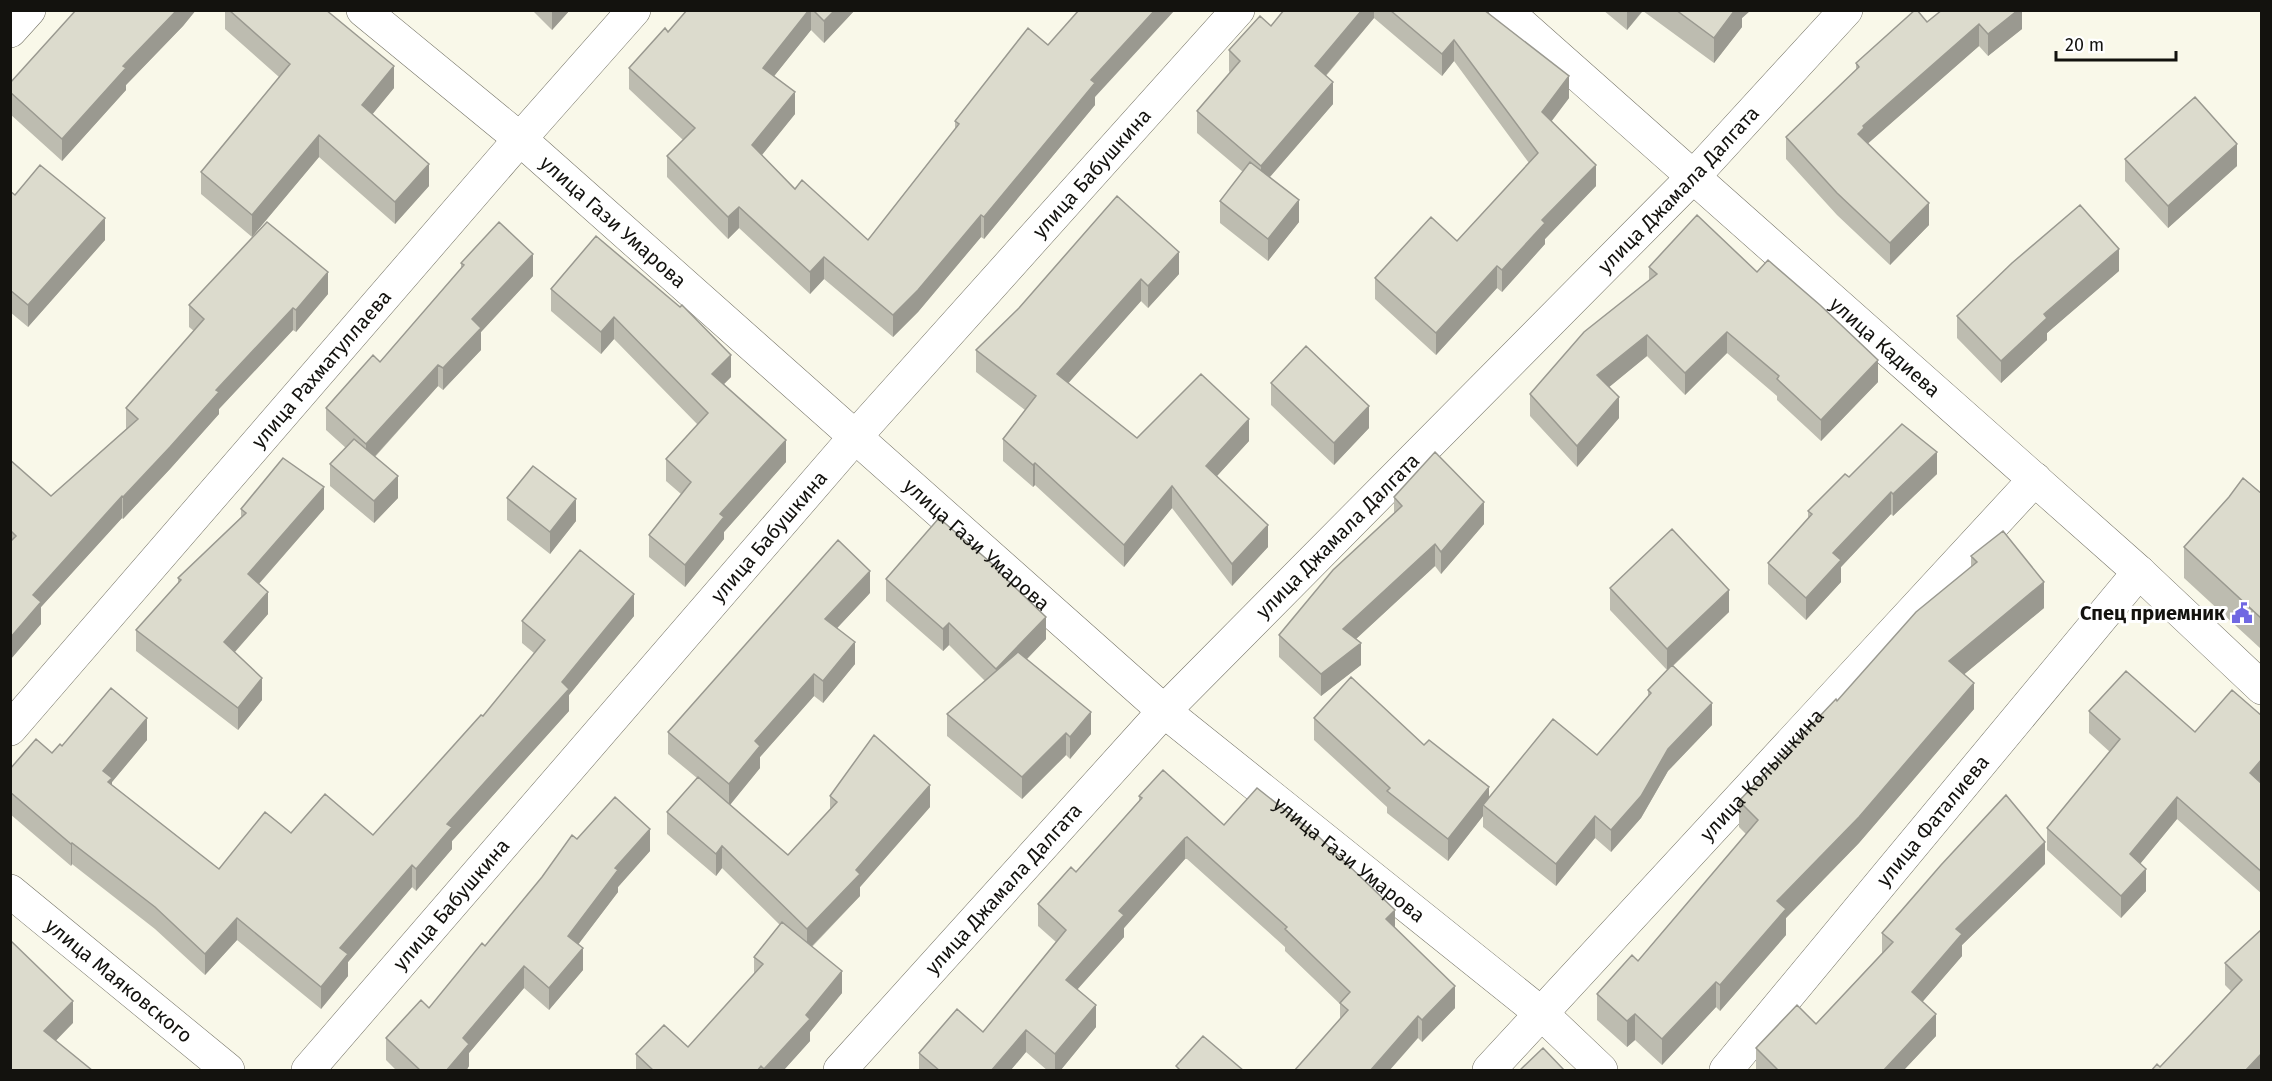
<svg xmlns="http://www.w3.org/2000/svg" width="2272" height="1081" font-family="'Fira Sans',sans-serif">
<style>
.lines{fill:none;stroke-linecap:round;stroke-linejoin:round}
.minor-casing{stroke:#747266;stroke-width:34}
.tertiary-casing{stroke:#747266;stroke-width:34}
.minor{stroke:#fff;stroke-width:33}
.tertiary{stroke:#fff;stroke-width:33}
.wall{fill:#bdbcb0}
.shaded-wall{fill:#9a9990}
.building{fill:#dcdbcd;stroke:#9a9990;stroke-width:1.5}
.labels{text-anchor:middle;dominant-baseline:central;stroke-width:6;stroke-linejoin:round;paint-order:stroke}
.street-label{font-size:20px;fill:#13120e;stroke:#fff}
.poi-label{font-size:20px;font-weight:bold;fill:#13120e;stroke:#fff;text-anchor:end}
</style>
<rect width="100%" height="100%" fill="#f9f8e9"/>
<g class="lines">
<defs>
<g id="minor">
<path id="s1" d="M363,10L520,139L1164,711L1542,1014L1601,1070"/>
<path id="s2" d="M1505,10L2139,572L2262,688"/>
<path d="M10,31L29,10"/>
<path id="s3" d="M10,729L520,139L634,10"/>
<path id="s4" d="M308,1070L855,437L1238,10"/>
<path id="s5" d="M840,1070L1164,711L1693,177L1846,10"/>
<path id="s6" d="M1489,1070L2035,479"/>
<path id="s7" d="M1726,1070L2139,572"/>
</g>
<g id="tertiary">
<path id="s8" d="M10,891L228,1070"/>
</g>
</defs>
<use href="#minor" class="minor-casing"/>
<use href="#tertiary" class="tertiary-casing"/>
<use href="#minor" class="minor"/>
<use href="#tertiary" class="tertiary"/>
</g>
<path class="wall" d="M76,10H196L183,26L126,85V90L62,161L10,114V83Z
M225,10H326L394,88L372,114L429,186L395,224L319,157L252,237L201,194V172L279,77L225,29Z
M532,10H570L552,30Z
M687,10H855L824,43L811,30L774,76L795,114L762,155L795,189L868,240L955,129V121L1095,97V105L984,239L981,237L918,312L893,337L824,279L810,294L739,228L728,239L667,177V156L683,140L629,89V68L668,32Z
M1284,10H1486V12L1569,98L1551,121L1596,186L1545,239V244L1502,292L1497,288L1436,355L1375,299V278L1457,241L1529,163L1454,61L1442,76L1374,18L1326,76L1333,104L1270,177L1299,222L1268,261L1220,223V201L1243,172L1197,133V111L1230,73L1229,71V50L1271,26Z
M1603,10H1751L1742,18V27L1714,63L1643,11L1627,30Z
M2022,10V29L1988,56L1979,46L1868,143L1929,225L1890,265L1837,215L1786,159V137L1856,70V63L1927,22Z
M2125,159L2237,166L2168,228L2125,181Z
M10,191L15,195L105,240L28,327L10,312Z
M1117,196L1179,274L1148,308L1141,301L1068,383L1137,438L1249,441L1217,476L1268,547L1232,586L1172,508L1124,567L1035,485L1033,487L1003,461V439L1025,410L976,372V350L1019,308Z
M596,236L731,377L724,384L786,462L724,532V539L685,587L649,557V535L681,494L666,481V459L698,425L614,339L601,354L551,311V289Z
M461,263L533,276L481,332V350L443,390L438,386L375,457L398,498L374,523L330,486V464L346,448L326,430V408L380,362L461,269Z
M1649,267L1757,272L1878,382L1821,441L1777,400V396L1727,353L1685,395L1647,356L1609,387L1619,418L1577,467L1530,416V394L1649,280Z
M2119,271L2047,333V340L2001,383L1957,338V316Z
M328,294L296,332L293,330L219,409V414L170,469L123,519L122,518L41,607V624L10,660V460L51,496L126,429V408L194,331L189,327V305Z
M1271,383L1369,428L1334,465L1271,405Z
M1937,474L1893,516L1891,514L1841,567V582L1806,620L1768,584V563L1808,518V511L1849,477Z
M2262,494V648L2261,649L2184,578V547Z
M1394,497L1484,524L1441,574L1435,566L1356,639L1361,665L1321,696L1279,657V635L1394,513Z
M507,498L576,521L550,554L507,520Z
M241,509H324L259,584L268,614L235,652L262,700L238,730L136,651V630L178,583V578L241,517Z
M1971,556L2044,608L1964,674L1974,709L1859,843L1786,918V935L1720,1011L1716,1007L1662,1065L1635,1040L1627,1047L1597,1020V994L1638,961L1746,834L1739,827V801L1971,567Z
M997,570L1046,639L1027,659L1091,734L1070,759L1066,755L1022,799L947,736V714L985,681L949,645L943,651L886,601V579Z
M1610,588L1729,612L1673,666L1712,725L1668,771L1641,818L1611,852L1595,838L1556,886L1483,827V816L1448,861L1387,813V807L1314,740V718L1424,745L1489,798L1597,755L1648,697V690L1667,670L1610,610Z
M870,593L837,628L855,664L823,703L814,696L760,757V768L730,805L788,855L830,810V796L930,807L860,887V896L812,947L842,993L810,1032V1041L783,1071H636V1054L688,1047L754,975V957L780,925L722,868L716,876L667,834V812L697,778L668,754V732Z
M634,616L569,695V711L452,841V849L416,891L412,887L348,962V976L321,1009L237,940L205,975L155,929L72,864L71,866L10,814V769L52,753L62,746L147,740L112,782V785L219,869L291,833L373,835L483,716L534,653L522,643V621Z
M2089,711L2195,732L2262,716V781L2260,783L2262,784V894L2177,819L2140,864L2146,891L2121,918L2047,850V828L2110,752L2089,733Z
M1139,796L1224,825L1395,928L1455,1008L1422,1042L1418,1038L1340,1019V1004L1285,951V947L1187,859H1185L1124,928V937L1077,990L1096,1027L1060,1071H1048L1026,1052L1010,1071H919V1053L983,1032L1056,942L1038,926V904L1076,872L1139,801Z
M577,839L650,851L618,887V892L578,944L583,970L549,1010L524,988L469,1053V1066L466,1071H397L386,1060V1038L429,1008L485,946Z
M2045,864L1962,945V956L1922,1002L1936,1036L1903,1071L1756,1070V1048L1816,1024L1882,953V933Z
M2262,929V1071L2160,1067L2231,991L2225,985V963Z"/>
<path class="shaded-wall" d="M177,10H196L183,26L126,85V90L62,161V139L123,66Z
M552,10H570L552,30Z
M809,10H811V30L763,90V68Z
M835,10H855L824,43V21Z
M1155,10H1175L1095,97V105L984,239V217L1091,80Z
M1362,10H1374V18L1315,88V66Z
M1627,10H1643L1627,30Z
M1735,10H1751L1742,18V27L1714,63V38Z
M2012,10H2022V29L1988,56V34Z
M1979,24V46L1864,147L1858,134L1863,126Z
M1454,40V61L1442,76V54Z
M394,66V88L362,127V105Z
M1569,76V98L1542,134V112Z
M1333,82V104L1261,187V166Z
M795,92V114L752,167V145Z
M319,135V157L252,237V215Z
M2237,144V166L2168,228V206Z
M429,164V186L395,224V202Z
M1596,165V186L1545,239V244L1502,292V270L1542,220Z
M1299,200V222L1268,261V239Z
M1929,203V225L1890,265V243Z
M739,207V228L728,239V217Z
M981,215V237L918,312L893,337V315Z
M105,218V240L28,327V305Z
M2119,249V271L2047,333V340L2001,383V361L2044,314Z
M1179,252V274L1148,308V286Z
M533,254V276L481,332V350L443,390V368L472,319Z
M824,257V279L810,294V272Z
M1497,266V288L1436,355V333Z
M328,272V294L296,332V310Z
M1141,279V301L1057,396V374Z
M293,308V330L219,409V414L170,469L123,519V497L216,390Z
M614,317V339L601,354V332Z
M1727,332V353L1685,395V373Z
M1647,335V356L1597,397V375Z
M731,355V377L712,396V374Z
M1878,360V382L1821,441V420Z
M438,365V386L366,466V444Z
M1619,397V418L1577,467V446Z
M1369,406V428L1334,465V443Z
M1249,419V441L1206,488V466Z
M786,440V462L724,532V539L685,587V565L720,514Z
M1937,452V474L1893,516V494Z
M1035,463V485L1033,487V465Z
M398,476V498L374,523V501Z
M1172,486V508L1124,567V545Z
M324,487V509L248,596V574Z
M1891,492V514L1841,567V582L1806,620V598L1833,553Z
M122,496V518L41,607V624L10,660V638L33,595Z
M576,499V521L550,554V532Z
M1484,502V524L1441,574V552Z
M1268,525V547L1232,586V564Z
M1435,544V566L1343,651V629Z
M870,571V593L825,641V619Z
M2044,582V608L1949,687V661Z
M1729,590V612L1667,671V649Z
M268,592V614L224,664V642Z
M634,594V616L569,695V711L452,841V849L416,891V869L447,824Z
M1046,617V639L996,691V669Z
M2262,617V648L2261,649V618Z
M949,623V645L943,651V629Z
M855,642V664L823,703V681Z
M1361,643V665L1321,696V674Z
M814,674V696L760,757V768L729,806V784L755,741Z
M262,678V700L238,730V708Z
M1974,683V709L1859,843L1786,918V935L1720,1011V985L1777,901Z
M1712,703V725L1668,771L1641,818L1611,852V830L1668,749Z
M1091,712V734L1070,759V737Z
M147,718V740L112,782V800L103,771Z
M1066,733V755L1022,799V777Z
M2262,759V781L2250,795V773Z
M930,785V807L860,887V896L807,951V929L856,870Z
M1489,787V809L1483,805V816L1448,861V839Z
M2177,797V819L2130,876V854Z
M1595,816V838L1556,886V864Z
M650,829V851L618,887V892L568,958V936L615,868Z
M1185,838V859L1124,928V937L1066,1002V980L1119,911Z
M2045,842V864L1962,945V956L1912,1014V992L1956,929Z
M72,843V864L71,866V844Z
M722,846V868L716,876V854Z
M412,865V887L348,962V976L321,1009V987L340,948Z
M2146,869V891L2121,918V896Z
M1395,910V932L1386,919Z
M237,918V940L205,975V954Z
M583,948V970L549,1010V988Z
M524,966V988L469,1053V1066L466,1071H446L463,1038Z
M842,971V993L810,1032V1041L783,1071H764V1069L806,1015Z
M1716,982V1007L1662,1065V1039Z
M1455,986V1008L1422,1042V1020Z
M73,1001V1023L44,1053V1031Z
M1096,1005V1027L1060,1071H1055V1054Z
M1635,1014V1040L1627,1047V1021Z
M1936,1014V1036L1903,1071H1883Z
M1418,1016V1038L1389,1071H1370Z
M1026,1030V1052L1010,1071H991Z
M2262,1053V1071H2245Z"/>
<path class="building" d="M76,10H177L123,66L126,68L62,139L10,92V83Z
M229,10H326L394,66L362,105L429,164L395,202L319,135L252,215L201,172L290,64Z
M687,10H809L763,68L795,92L752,145L795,189L802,180L868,240L959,124L955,121L1028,28L1048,45L1079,10H1155L1091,80L1095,83L984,217L981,215L918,290L893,315L824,257L810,272L739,207L728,217L667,156L695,128L629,68L665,28L668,32Z
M813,10H835L824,21Z
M1284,10H1362L1315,66L1333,82L1261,166L1197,111L1240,61L1229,50L1260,16L1271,26Z
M1390,10H1484L1569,76L1542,112L1596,165L1542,220L1545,223L1502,270L1497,266L1436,333L1375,278L1431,217L1457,241L1538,153L1454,40L1442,54Z
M1676,10H1735L1714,38Z
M1915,10H1917L1927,22L1942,10H2018L1988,34L1979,24L1863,126L1864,128L1858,134L1929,203L1890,243L1837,193L1786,137L1859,67L1856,63Z
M2195,97L2237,144L2168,206L2125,159Z
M1250,162L1299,200L1268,239L1220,201Z
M40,165L105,218L28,305L10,290V191L15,195Z
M1117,196L1179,252L1148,286L1141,279L1057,374L1137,438L1201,374L1249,419L1206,466L1268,525L1232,564L1172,486L1124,545L1035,463L1033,465L1003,439L1036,396L976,350L1019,308Z
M2080,205L2119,249L2044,314L2047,318L2001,361L1957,316L2012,263Z
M1697,215L1757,272L1768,260L1820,305L1878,360L1821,420L1777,379L1779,376L1727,332L1685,373L1647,335L1597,375L1619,397L1577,446L1530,394L1584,332L1657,274L1649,267Z
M267,222L328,272L296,310L293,308L216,390L219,392L170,447L123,497L122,496L33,595L41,602L10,638V542L16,536L10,530V460L51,496L138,419L126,408L204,319L189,305Z
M499,222L533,254L472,319L481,328L443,368L438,365L366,444L326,408L373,355L380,362L464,265L461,263Z
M596,236L680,307L682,305L731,355L712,374L786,440L720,514L724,517L685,565L649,535L691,482L666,459L708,413L614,317L601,332L551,289Z
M1306,346L1369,406L1334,443L1271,383Z
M1902,424L1937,452L1893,494L1891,492L1833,553L1841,560L1806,598L1768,563L1812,514L1808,511L1845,474L1849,477Z
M354,439L398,476L374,501L330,464Z
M1435,452L1484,502L1441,552L1435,544L1343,629L1361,643L1321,674L1279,635L1333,570L1402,506L1394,497Z
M283,458L324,487L248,574L268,592L224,642L262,678L238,708L136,630L181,580L178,578L246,513L241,509Z
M533,466L576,499L550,532L507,498Z
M2243,478L2262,494L2261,618L2184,547L2229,497Z
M939,518L997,568L996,569L1046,617L996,669L949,623L943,629L886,579Z
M1672,529L1729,590L1667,649L1610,588Z
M2003,531L2044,582L1949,661L1974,683L1859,817L1777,901L1786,909L1720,985L1716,982L1662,1039L1635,1014L1627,1021L1597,994L1632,955L1638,961L1758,820L1739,801L1836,699L1837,701L1916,612L1977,562L1971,556Z
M838,540L870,571L825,619L855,642L823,681L814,674L755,741L760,746L729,784L668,732Z
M580,550L634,594L562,682L569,689L447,824L452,827L416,869L412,865L340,948L348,954L321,987L237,918L205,954L155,907L72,843L71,844L10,792V769L36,739L52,753L60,744L62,746L111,688L147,718L103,771L112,778L108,782L219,869L265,812L291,833L325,794L373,835L481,715L483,716L545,640L522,621Z
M1018,652L1091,712L1070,737L1066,733L1022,777L947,714Z
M1672,665L1712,703L1668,749L1641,796L1611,830L1595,816L1556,864L1483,805L1553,719L1597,755L1651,693L1648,690Z
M2126,671L2195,732L2232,690L2262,716V759L2250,773L2262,784V872L2177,797L2130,854L2146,869L2121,896L2047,828L2120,739L2089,711Z
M1351,677L1424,745L1429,740L1489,787L1448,839L1387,791L1390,788L1314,718Z
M874,735L930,785L856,870L860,874L807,929L722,846L716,854L667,812L698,777L788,855L837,802L830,796Z
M1163,770L1224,825L1257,788L1319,837L1395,910L1386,919L1455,986L1422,1020L1418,1016L1370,1071H1294L1348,1010L1340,1003L1350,992L1285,929L1287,927L1187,837L1185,838L1119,911L1124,915L1066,980L1096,1005L1055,1054L1026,1030L991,1071H940L919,1053L957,1009L983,1032L1066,930L1038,904L1071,867L1076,872L1142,798L1139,796Z
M2006,795L2045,842L1956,929L1962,934L1912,992L1936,1014L1883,1071H1779L1756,1048L1797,1005L1816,1024L1893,942L1882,933L1941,865Z
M615,797L650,829L615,868L618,870L568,936L583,948L549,988L524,966L463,1038L469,1044L446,1071H421L386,1038L421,1000L429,1008L482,943L485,946L542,877L572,835L577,839Z
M782,922L842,971L806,1015L810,1019L764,1069L761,1066L757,1071H654L636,1054L664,1025L688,1047L763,964L754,957Z
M2262,929V1053L2245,1071H2151L2157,1064L2160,1067L2242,980L2225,963Z
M11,941L73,1001L44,1031L93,1071H10Z
M1203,1036L1244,1071H1181L1176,1066Z
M1543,1048L1565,1071H1519Z"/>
<defs>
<symbol id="civic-bare" viewBox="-9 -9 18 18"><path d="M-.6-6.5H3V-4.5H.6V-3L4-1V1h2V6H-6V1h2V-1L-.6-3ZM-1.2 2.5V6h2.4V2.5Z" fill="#7068e2" stroke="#fff" stroke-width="2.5" paint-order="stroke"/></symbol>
</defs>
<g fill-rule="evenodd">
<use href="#civic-bare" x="2227" y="598" width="30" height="30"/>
</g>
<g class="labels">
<g class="street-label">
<text stroke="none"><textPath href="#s4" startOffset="1191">улица Бабушкина</textPath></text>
<text stroke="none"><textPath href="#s5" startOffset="1216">улица Джамала Далгата</textPath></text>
<text stroke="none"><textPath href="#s1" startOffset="328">улица Гази Умарова</textPath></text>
<text stroke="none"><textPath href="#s2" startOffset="508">улица Кадиева</textPath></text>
<text stroke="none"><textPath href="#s3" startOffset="476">улица Рахматуллаева</textPath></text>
<text stroke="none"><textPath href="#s5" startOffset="730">улица Джамала Далгата</textPath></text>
<text stroke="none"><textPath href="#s4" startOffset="705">улица Бабушкина</textPath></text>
<text stroke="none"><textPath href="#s1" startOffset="814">улица Гази Умарова</textPath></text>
<text stroke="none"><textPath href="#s6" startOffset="402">улица Колышкина</textPath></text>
<text stroke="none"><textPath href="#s7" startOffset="324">улица Фаталиева</textPath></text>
<text stroke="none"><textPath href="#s1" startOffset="1302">улица Гази Умарова</textPath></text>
<text stroke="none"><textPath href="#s5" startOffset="244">улица Джамала Далгата</textPath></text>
<text stroke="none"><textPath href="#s4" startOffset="219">улица Бабушкина</textPath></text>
<text stroke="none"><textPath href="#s8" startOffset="141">улица Маяковского</textPath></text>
</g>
<g class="poi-label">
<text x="2225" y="613">Спец приемник</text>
</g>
</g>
<rect width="2272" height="1081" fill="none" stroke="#13120e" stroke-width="24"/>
<path d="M2056 51v9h120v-9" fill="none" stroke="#13120e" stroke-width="3"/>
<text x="2065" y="51" font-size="18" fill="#13120e" stroke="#ffffff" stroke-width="4.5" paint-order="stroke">20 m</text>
</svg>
